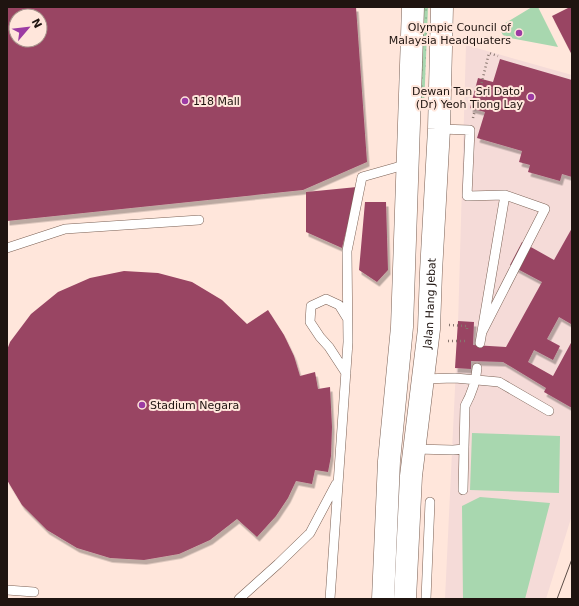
<svg xmlns="http://www.w3.org/2000/svg" width="579" height="606" font-family="'DejaVu Sans',sans-serif">
<style>
.education{fill:#f5dbd8}
.grass{fill:url(#grass-dots)}
.garden{fill:#a8d7af}
.building{fill:#994564;fill-rule:evenodd;filter:url(#shadow)}
.lines{fill:none;stroke-linecap:round;stroke-linejoin:round}
.lane-casing{stroke:#7b6155;stroke-width:10}
.secondary-casing{stroke:#7b6155;stroke-width:23}
.path{stroke:#87756e;stroke-width:2.5;stroke-dasharray:1 3;stroke-linecap:butt}
.lane{stroke:#fff;stroke-width:9}
.secondary{stroke:#fff;stroke-width:22}
.tram{stroke:#5b4c46;stroke-width:1}
.poi-dot{fill:#9c3ba3;stroke:#ffe6db;stroke-width:1.5}
.labels{text-anchor:middle;dominant-baseline:central;stroke-width:4;stroke-linejoin:round;paint-order:stroke}
.poi-label{font-size:11px;fill:#1f1410;stroke:#ffe6db;text-anchor:end}
.street-label{font-size:11px;fill:#1f1410;stroke:#ffe6db}
</style>
<defs>
<pattern id="grass-dots" width="8" height="8" patternUnits="userSpaceOnUse"><rect width="8" height="8" fill="#a8d7af"/><path d="M2 2h.1M6 6h.1" fill="none" stroke="#90b896" stroke-width="1.8" stroke-linecap="round"/></pattern>
<filter id="shadow"><feDropShadow dx="2.5" dy="4.5" stdDeviation="0" flood-color="#0004"/></filter>
</defs>
<rect width="100%" height="100%" fill="#ffe6db"/>
<path class="education" d="M466,45L572,75V515L546,599H445L458,325Z"/>
<path class="grass" d="M420,7H428L424,108H417Z"/>
<path class="garden" d="M532,7H538L558,47L510,38L503,35L500,30L502,25Z
M472,433L560,436L559,493L470,490Z
M480,497L550,503L525,599H463L462,506Z"/>
<path class="building" d="M7,7H356L367,162L303,190L7,221ZM16,16H40V40H16Z
M570,7H572V55L552,16Z
M500,59L572,80V177L562,174L560,181L528,172L530,165L519,162L522,151L477,138L485,112L470,108L478,78L493,82Z
M357,187L342,248L306,232V192Z
M365,202H386L388,270L377,282L359,270Z
M572,228V322L571,324L559,317L547,339L560,346L553,360L534,350L528,362L553,376L572,341V408L544,392L546,388L503,362L471,361V369L455,368L458,321L474,322L473,345L506,347L542,282L510,265L522,242L554,260Z
M124,271L158,273L192,282L222,300L247,324L268,310L284,335L294,356L300,376L315,372L318,389L330,387L332,427L331,456L328,472L315,470L312,484L296,481L288,498L276,516L257,537L237,519L210,540L179,554L144,560L110,558L77,548L47,530L22,505L7,480V350L10,342L31,314L58,292L90,278Z"/>
<g class="lines">
<defs>
<path id="lane" d="M439,129L470,130L467,196L505,195L545,209L482,332
M7,248L65,229L199,220
M480,343L505,195
M346,373L329,347L320,337L310,322L311,306L326,299L339,305L347,318
M422,379L455,378L499,382L549,411
M415,449L453,450L464,449
M463,490L465,406C472,393 476,382 477,368
M7,590L34,592
M239,599L278,564L310,533L336,484
M330,599L348,342L347,251L362,177L408,164
M426,599L430,502"/>
<g id="secondary">
<path d="M383,599L389,461L402,327L413,7"/>
<path id="s1" d="M405,599L411,476L429,329L431,272L439,129L442,7"/>
</g>
</defs>
<use href="#lane" class="lane-casing"/>
<use href="#secondary" class="secondary-casing"/>
<path class="path" d="M473,118L489,53L498,56
M449,325L467,326V330
M448,341H467"/>
<use href="#lane" class="lane"/>
<use href="#secondary" class="secondary"/>
<path class="tram" d="M557,599L572,559"/>
</g>
<g class="poi-dot">
<circle cx="519" cy="33" r="4"/>
<circle cx="531" cy="97" r="4"/>
<circle cx="185" cy="101" r="4"/>
<circle cx="142" cy="405" r="4"/>
</g>
<g class="labels">
<g class="poi-label">
<text x="511" y="27">Olympic Council of<tspan x="511" dy="13">Malaysia Headquaters</tspan></text>
<text x="523" y="91">Dewan Tan Sri Dato'<tspan x="523" dy="13">(Dr) Yeoh Tiong Lay</tspan></text>
<text x="193" y="101" text-anchor="start">118 Mall</text>
<text x="150" y="405" text-anchor="start">Stadium Negara</text>
</g>
<g class="street-label">
<text stroke="none"><textPath href="#s1" startOffset="297">Jalan Hang Jebat</textPath></text>
</g>
</g>
<rect width="579" height="606" fill="none" stroke="#1f1410" stroke-width="16"/>
<g transform="translate(28 28) rotate(62)"><circle r="19" fill="#ffe6db" stroke="#a5928a"/>
<path d="M0-3L7 15L0 10L-7 15Z" fill="#9c3ba3"/>
<text y="-6" font-size="11" font-weight="bold" text-anchor="middle" fill="#1f1410">N</text>
</g>
</svg>
